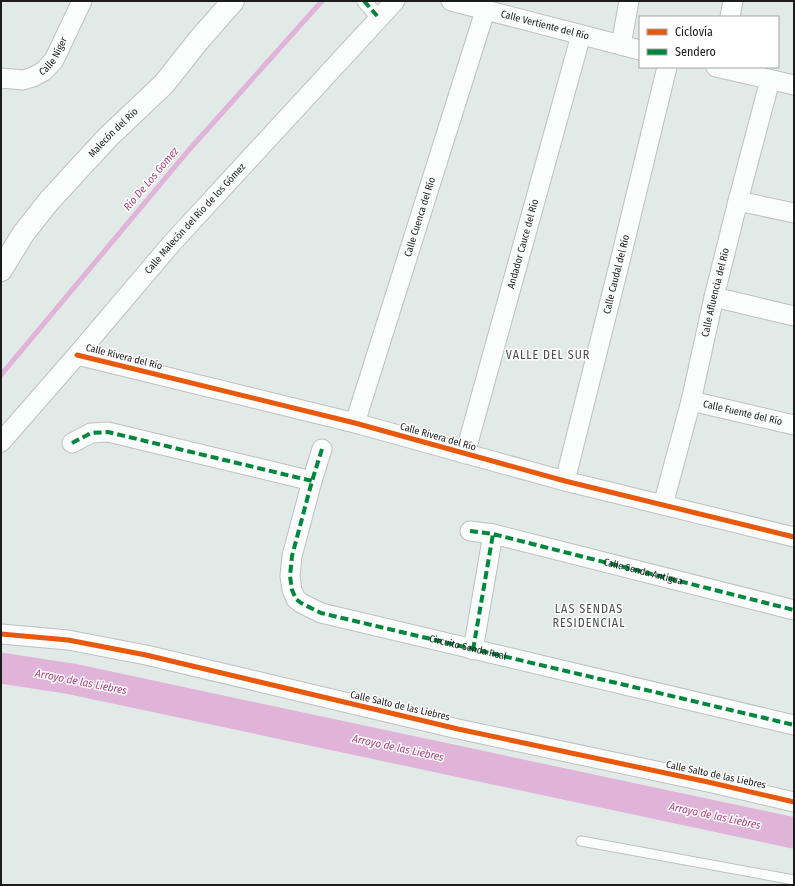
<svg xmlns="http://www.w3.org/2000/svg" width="795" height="886" font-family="'Fira Sans Condensed',sans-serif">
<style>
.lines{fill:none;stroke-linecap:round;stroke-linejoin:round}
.stream{stroke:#e0b3d8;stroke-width:5}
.river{stroke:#e0b3d8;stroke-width:31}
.service-casing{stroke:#bdc1c0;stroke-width:11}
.pedestrian-casing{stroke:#bdc1c0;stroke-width:16}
.minor-casing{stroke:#bdc1c0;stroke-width:21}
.tertiary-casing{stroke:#bdc1c0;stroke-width:24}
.service{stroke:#fbfcfc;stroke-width:9}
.pedestrian{stroke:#fbfcfc;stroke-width:14}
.minor{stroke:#fbfcfc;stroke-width:19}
.tertiary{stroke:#fbfcfc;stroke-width:22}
.quiet{stroke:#00873e;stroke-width:4;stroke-dasharray:8 4;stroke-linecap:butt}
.cycleway-casing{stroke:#fff;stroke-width:8}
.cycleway{stroke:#e8590c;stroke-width:5}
.labels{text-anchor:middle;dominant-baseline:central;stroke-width:3;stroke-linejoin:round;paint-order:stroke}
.street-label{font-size:10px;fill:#1b1b1b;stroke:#fff}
.water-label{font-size:11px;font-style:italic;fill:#b0417b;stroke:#fff}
.quarter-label{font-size:12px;letter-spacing:1px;fill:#4e4e4e;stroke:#fff}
</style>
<rect width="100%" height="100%" fill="#e2eae8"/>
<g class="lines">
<path class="stream" d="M1,375L188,151L322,1"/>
<path class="river" d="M1,668L72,679L794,833"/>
<defs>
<path id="service" d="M581,841L794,880"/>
<path id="pedestrian" d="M364,1L379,18"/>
<g id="minor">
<path id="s1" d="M451,1L640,50"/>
<path d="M730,17L733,1"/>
<path d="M621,45L629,1"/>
<path d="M716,67L794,85"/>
<path id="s2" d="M1,79L2,78L23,80L33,77L44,71L54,60L82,1"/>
<path d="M738,201L794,213"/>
<path d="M714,297L794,316"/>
<path d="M77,355L355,423L565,481L794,537"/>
<path id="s3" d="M691,401L794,425"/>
<path id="s4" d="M355,423L485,11"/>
<path id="s5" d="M1,442L77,355L172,243L395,1"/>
<path d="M72,443L91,433L108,432L312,481"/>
<path id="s6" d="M322,449L312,481L292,556L290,576L292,590L296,599L301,603L321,613L794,725"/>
<path id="s7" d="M465,454L581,35"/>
<path id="s8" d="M565,481L621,257L667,67"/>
<path id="s9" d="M663,505L691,401L714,297L738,201L770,80"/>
<path id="s10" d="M470,531L493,534L794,610"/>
<path d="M1,634L68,640L146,655L458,729L708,782L794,802"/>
<path d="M473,650L493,534"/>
</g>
<g id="tertiary">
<path id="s11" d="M1,270L23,234L49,201L108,137L164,84L198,41L233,1"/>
</g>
</defs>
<use href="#service" class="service-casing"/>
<use href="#pedestrian" class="pedestrian-casing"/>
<use href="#minor" class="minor-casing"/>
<use href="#tertiary" class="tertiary-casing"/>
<use href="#service" class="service"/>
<use href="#pedestrian" class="pedestrian"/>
<use href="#minor" class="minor"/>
<use href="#tertiary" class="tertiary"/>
<path class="quiet" d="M364,1L379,18
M72,443L91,433L108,432L312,481
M322,449L312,481L292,556L290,576L292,590L296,599L301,603L321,613L794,725
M470,531L493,534L794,610
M473,650L493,534"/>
<defs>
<path id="cycleway" d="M77,355L355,423L565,481L794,537
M1,634L68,640L146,655L458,729L708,782L794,802"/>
</defs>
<use href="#cycleway" class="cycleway-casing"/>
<use href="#cycleway" class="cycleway"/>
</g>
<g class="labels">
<g class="street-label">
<text stroke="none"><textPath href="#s1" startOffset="97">Calle Vertiente del Río</textPath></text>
<text stroke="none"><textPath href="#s2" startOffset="63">Calle Níger</textPath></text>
<text stroke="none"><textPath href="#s11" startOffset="178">Malecón del Río</textPath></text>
<text stroke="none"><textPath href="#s4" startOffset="216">Calle Cuenca del Río</textPath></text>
<text stroke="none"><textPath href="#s5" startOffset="296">Calle Malecón del Río de los Gómez</textPath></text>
<text stroke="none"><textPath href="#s7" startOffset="218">Andador Cauce del Río</textPath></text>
<text stroke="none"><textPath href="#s8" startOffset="213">Calle Caudal del Río</textPath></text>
<text stroke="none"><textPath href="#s9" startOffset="219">Calle Afluencia del Río</textPath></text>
<text transform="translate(124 357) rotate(14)">Calle Rivera del Río</text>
<text stroke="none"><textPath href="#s3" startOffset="53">Calle Fuente del Río</textPath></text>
<text transform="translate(438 437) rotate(16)">Calle Rivera del Río</text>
<text stroke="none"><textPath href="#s10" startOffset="178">Calle Senda Antigua</textPath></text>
<text stroke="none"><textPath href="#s6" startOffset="335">Circuito Senda Real</textPath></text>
<text transform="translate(400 706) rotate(13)">Calle Salto de las Liebres</text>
<text transform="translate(716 775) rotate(12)">Calle Salto de las Liebres</text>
</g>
<g class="water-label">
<text transform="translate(151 179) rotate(-50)">Rio De Los Gomez</text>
<text transform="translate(81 682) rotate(11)">Arroyo de las Liebres</text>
<text transform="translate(398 748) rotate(12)">Arroyo de las Liebres</text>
<text transform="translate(715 816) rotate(12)">Arroyo de las Liebres</text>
</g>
<g class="quarter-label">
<text x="548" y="355">VALLE DEL SUR</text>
<text x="589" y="609">LAS SENDAS<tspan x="589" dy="14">RESIDENCIAL</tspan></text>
</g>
</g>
<rect width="795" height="886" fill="none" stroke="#1b1b1b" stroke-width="4"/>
<rect x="639" y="16" width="140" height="52" fill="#ffffff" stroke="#a4a4a4"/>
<rect x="647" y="29" width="20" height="6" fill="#e8590c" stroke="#a4a4a4"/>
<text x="675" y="36" font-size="12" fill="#1b1b1b">Ciclovía</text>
<rect x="647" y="49" width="20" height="6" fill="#00873e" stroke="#a4a4a4"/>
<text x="675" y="56" font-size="12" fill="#1b1b1b">Sendero</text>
</svg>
